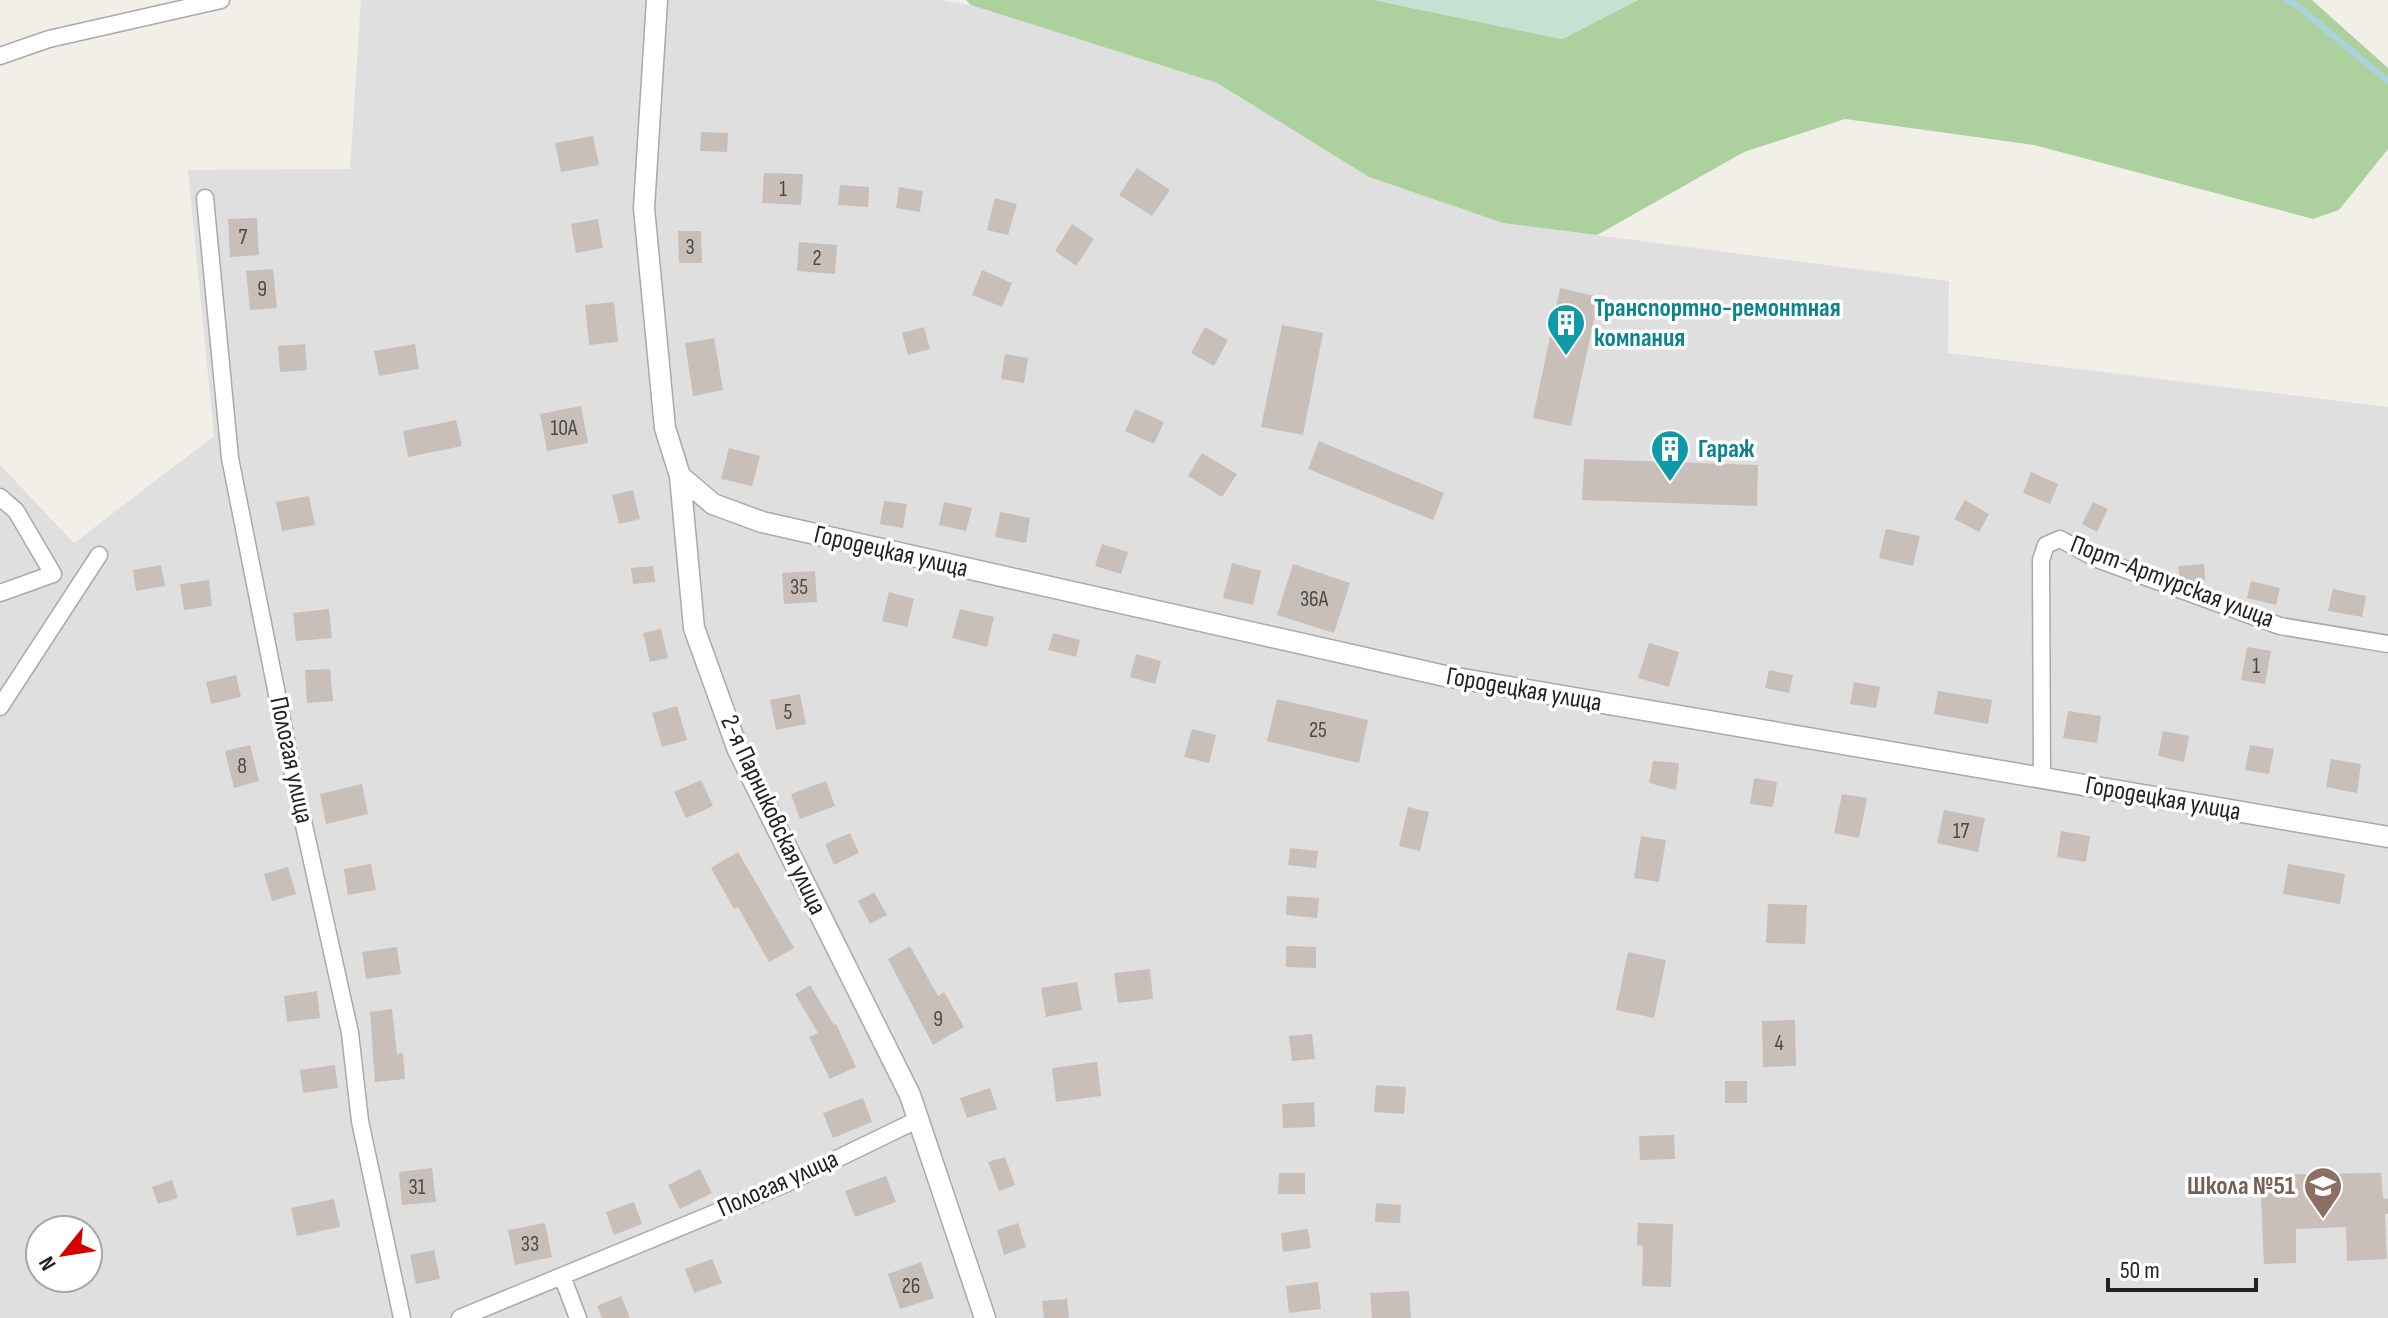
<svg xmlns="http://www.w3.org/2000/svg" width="2388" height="1318" font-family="'Sofia Sans Condensed',sans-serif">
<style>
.residential{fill:#e0dfdf;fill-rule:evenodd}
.forest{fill:#add19e}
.wetland{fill:#c6e0d4}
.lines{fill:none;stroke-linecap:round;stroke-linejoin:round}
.stream{stroke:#aad3df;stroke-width:6}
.building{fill:#c7bfb8}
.minor-casing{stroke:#a9a9a9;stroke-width:19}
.tertiary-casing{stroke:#a9a9a9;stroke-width:23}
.minor{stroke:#fff;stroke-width:16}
.tertiary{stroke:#fff;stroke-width:20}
.labels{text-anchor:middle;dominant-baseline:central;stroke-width:7;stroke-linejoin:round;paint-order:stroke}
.number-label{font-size:22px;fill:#4b4948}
.culture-label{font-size:26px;font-weight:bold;fill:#0d838f;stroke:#fff;text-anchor:start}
.street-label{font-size:26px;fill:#222;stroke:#fff}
.education-label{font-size:26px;font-weight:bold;fill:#785e54;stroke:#fff;text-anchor:end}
</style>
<rect width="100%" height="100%" fill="#f2efe9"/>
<path class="residential" d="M361,0H940L971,5L1217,83L1369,177L1503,223L1949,281L1948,353L2388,407V1318H0V465L74,543L214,436L188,170L350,169ZM40,1230H88V1278H40Z"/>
<path class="forest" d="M966,0H1374L1562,39L1638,0H2312L2388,68V149L2339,210L2313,219L2034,145L1845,119L1744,152L1597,235L1503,223L1369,177L1217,83L971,5Z"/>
<path class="wetland" d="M1374,0H1638L1562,39Z"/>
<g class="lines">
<path class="stream" d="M2286,0L2295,4L2388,81"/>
</g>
<path class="building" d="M701,132L728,133L727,152L700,151Z
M593,136L599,165L561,172L555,143Z
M1137,168L1170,190L1152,216L1119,195Z
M764,173L803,174L801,205L762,203Z
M840,185L869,187L868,207L838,205Z
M899,187L923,191L920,212L896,208Z
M995,198L1017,204L1008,235L987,230Z
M257,218L259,255L230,257L228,219Z
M598,219L603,248L576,253L571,224Z
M1072,224L1094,239L1076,266L1055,251Z
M678,231H701L702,263H679Z
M799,242L837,245L835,274L797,271Z
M273,269L277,308L250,310L246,271Z
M982,270L1012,283L1002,307L972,295Z
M1560,288L1599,297L1571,426L1533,418Z
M614,302L618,342L589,345L585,305Z
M1282,325L1323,333L1303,435L1261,427Z
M924,327L930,349L908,355L902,333Z
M1205,327L1228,340L1214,366L1191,353Z
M714,338L723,390L693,396L685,343Z
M305,344L307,370L280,372L278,346Z
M415,344L419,369L379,376L374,351Z
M1005,354L1028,358L1024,383L1001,379Z
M581,406L588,443L547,451L540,414Z
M1135,409L1164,422L1154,444L1125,431Z
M456,420L462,446L408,457L403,431Z
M1319,441L1444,493L1433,520L1308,469Z
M729,448L760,456L752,486L721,479Z
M1202,453L1237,474L1222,497L1188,476Z
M1584,459L1758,465L1757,506L1582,500Z
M2031,472L2058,484L2050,504L2023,493Z
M633,490L640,519L619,524L612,495Z
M309,496L315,525L282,531L276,502Z
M1965,500L1989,514L1979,532L1954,519Z
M884,501L907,504L903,528L880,524Z
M944,502L972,508L966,531L939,525Z
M2093,502L2108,509L2097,532L2082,524Z
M1000,512L1030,518L1026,543L995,537Z
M1886,529L1920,536L1913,566L1879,558Z
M1102,544L1128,552L1121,574L1095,566Z
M1232,563L1261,571L1253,605L1223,598Z
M1293,564L1350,583L1334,633L1277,615Z
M2204,564L2205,581L2192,582L2180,578L2178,566Z
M161,565L165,586L136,591L133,570Z
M653,566L655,582L633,584L631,568Z
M815,571L817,602L784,604L782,573Z
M209,580L212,606L184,610L180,584Z
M2251,581L2280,588L2276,605L2247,598Z
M2333,589L2366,596L2362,617L2328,611Z
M889,592L914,599L907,627L882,621Z
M329,609L332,638L296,641L293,613Z
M960,609L994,617L987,647L952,638Z
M661,629L668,658L650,662L643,633Z
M1053,633L1080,640L1076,657L1048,650Z
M1649,643L1679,652L1669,687L1638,678Z
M2247,647L2271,651L2265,684L2241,680Z
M1136,654L1161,661L1155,684L1130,677Z
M330,669L333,701L307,703L305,670Z
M1769,670L1793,675L1789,693L1765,688Z
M236,675L241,697L211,704L206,682Z
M1854,682L1880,687L1876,708L1850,704Z
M1938,691L1992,700L1988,724L1934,714Z
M800,694L806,724L776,730L770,700Z
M1277,699L1368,720L1359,763L1267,741Z
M677,706L687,740L662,747L652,713Z
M2068,711L2101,716L2097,743L2063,738Z
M1192,729L1216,735L1209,763L1184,757Z
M2163,731L2189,736L2184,762L2158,756Z
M250,745L259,781L234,788L225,751Z
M2250,745L2274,749L2269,774L2245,770Z
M2331,759L2361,764L2357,793L2326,787Z
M1653,761L1679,763L1676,790L1649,783Z
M1754,778L1777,782L1773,807L1750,804Z
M701,780L713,806L686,818L674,792Z
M826,781L835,806L800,819L791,794Z
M362,784L368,814L326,824L320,794Z
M1842,794L1867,798L1859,838L1834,833Z
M1408,807L1429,812L1420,851L1399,846Z
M1944,810L1985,818L1978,852L1937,843Z
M2061,831L2090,836L2086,862L2057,857Z
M850,833L859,853L834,865L825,844Z
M1641,836L1666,840L1659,882L1634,878Z
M1290,848L1318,851L1316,868L1288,865Z
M738,852L794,948L769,962L738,907L734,909L711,868Z
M371,864L376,890L348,895L344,869Z
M2288,864L2345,874L2340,904L2283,894Z
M288,867L296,894L272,901L264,874Z
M874,892L887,915L870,924L858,901Z
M1287,896L1319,898L1317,918L1286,915Z
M1768,904L1807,905L1805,944L1766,943Z
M910,946L938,996L944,992L964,1027L933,1045L888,959Z
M1286,946L1316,947V968L1286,967Z
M397,947L401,974L366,979L362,952Z
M1628,952L1666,960L1654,1018L1616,1010Z
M1150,969L1153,999L1118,1003L1114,973Z
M1077,982L1082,1010L1046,1017L1041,988Z
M810,985L834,1025L836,1024L856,1067L830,1079L809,1037L818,1033L795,994Z
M317,991L320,1018L287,1022L284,996Z
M392,1009L397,1054L403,1053L405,1079L375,1082L370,1012Z
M1795,1020L1796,1066L1763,1067L1762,1021Z
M1312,1034L1315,1059L1292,1061L1289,1036Z
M1097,1062L1101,1096L1056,1102L1052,1068Z
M335,1065L338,1088L303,1093L300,1070Z
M1725,1081H1747V1103H1725Z
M1376,1085L1406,1087L1404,1114L1374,1112Z
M990,1088L997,1109L967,1118L960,1098Z
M863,1098L872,1122L833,1138L823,1113Z
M1314,1102L1315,1127L1283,1128L1282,1104Z
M1674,1135L1675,1159L1640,1160L1639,1136Z
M1005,1157L1015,1185L999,1191L988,1162Z
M432,1168L436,1202L402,1205L399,1172Z
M700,1169L712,1193L680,1209L668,1185Z
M1279,1173H1305V1194H1278Z
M2381,1173L2383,1198L2388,1199V1214H2385L2387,1259L2347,1261L2346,1227L2296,1229V1263L2264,1264L2260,1175Z
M886,1176L896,1202L855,1217L845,1191Z
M172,1180L178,1198L158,1204L152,1187Z
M334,1199L340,1227L297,1236L291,1208Z
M634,1202L642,1224L614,1235L606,1212Z
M1376,1203L1401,1205L1400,1223L1375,1222Z
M545,1223L552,1257L515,1265L508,1230Z
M1018,1223L1026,1247L1004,1255L997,1230Z
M1638,1223L1673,1224L1671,1287L1642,1286L1643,1246L1637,1245Z
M1308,1229L1311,1248L1283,1252L1281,1233Z
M434,1250L440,1279L416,1284L410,1255Z
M712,1259L722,1283L694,1293L685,1269Z
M921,1262L934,1298L900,1309L888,1274Z
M1318,1282L1321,1309L1289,1313L1286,1286Z
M1409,1291L1411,1318H1372L1370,1293Z
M621,1296L630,1318H602L597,1306Z
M1067,1299L1069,1318H1044L1042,1301Z"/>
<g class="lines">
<defs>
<path id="minor" d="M0,56L49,39L221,0
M205,198L230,458L294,780L350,1033L360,1121L402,1318
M0,497L16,511L53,574L0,593
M0,707L99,555
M2042,779L2041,560L2046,545L2060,539L2097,559L2280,626L2388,644
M562,1276L578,1318
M460,1318L785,1184L917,1120"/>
<path id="tertiary" d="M657,0L644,208L665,428L680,476L694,628L738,750L910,1095L985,1318
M680,476L713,504L762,522L1445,676L2388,837"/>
</defs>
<use href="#minor" class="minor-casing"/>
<use href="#tertiary" class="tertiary-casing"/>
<use href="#minor" class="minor"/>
<use href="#tertiary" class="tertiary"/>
</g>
<defs>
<symbol id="building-pin" viewBox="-11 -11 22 30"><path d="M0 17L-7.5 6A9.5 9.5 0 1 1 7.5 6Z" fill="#0f9aa8" stroke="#fff"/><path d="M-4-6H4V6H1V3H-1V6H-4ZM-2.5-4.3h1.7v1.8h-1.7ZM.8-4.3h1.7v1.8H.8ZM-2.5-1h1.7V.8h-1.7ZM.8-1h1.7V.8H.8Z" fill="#fff"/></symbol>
<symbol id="school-pin" viewBox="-11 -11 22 30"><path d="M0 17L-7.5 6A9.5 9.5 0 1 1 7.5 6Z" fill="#8d6e63" stroke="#fff"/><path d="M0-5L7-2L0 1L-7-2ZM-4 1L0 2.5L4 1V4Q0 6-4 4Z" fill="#fff"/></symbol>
</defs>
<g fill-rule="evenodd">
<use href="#building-pin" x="1544" y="301" width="44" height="60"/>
<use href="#building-pin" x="1648" y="427" width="44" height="60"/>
<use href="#school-pin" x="2301" y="1164" width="44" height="60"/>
</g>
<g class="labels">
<g class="number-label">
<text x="783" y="189">1</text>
<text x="243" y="237">7</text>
<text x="690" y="247">3</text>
<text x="817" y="258">2</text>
<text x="262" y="289">9</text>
<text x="564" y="428">10А</text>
<text x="799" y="587">35</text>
<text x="1314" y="599">36А</text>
<text x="2256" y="666">1</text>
<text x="788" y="712">5</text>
<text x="1318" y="730">25</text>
<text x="242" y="766">8</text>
<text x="1961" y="831">17</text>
<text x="938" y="1019">9</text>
<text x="1779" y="1043">4</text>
<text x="417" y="1187">31</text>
<text x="530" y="1244">33</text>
<text x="911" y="1286">26</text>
</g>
<g class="culture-label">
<text x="1594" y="308">Транспортно-ремонтная<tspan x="1594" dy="30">компания</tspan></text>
<text x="1698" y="449">Гараж</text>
</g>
<g class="street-label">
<text transform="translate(891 552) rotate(13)">Городецкая улица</text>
<text transform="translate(2172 582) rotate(21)">Порт-Артурская улица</text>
<text transform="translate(1524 690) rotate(10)">Городецкая улица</text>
<text transform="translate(291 760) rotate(78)">Пологая улица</text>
<text transform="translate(2163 799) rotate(10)">Городецкая улица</text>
<text transform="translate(773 815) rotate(65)">2-я Парниковская улица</text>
<text transform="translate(778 1184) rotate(-24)">Пологая улица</text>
</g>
<g class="education-label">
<text x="2295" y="1186">Школа №51</text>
</g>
</g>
<g transform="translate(64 1254) rotate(240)"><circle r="38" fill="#ffffff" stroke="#a7a7a7" stroke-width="2"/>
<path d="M0-6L14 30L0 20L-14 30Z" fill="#d40000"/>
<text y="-12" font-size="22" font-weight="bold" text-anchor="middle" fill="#222222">N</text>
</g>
<path d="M2108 1278v12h148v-12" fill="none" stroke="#222222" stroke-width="4"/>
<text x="2120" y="1278" font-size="24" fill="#222222" stroke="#ffffff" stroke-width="6" paint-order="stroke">50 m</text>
</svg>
